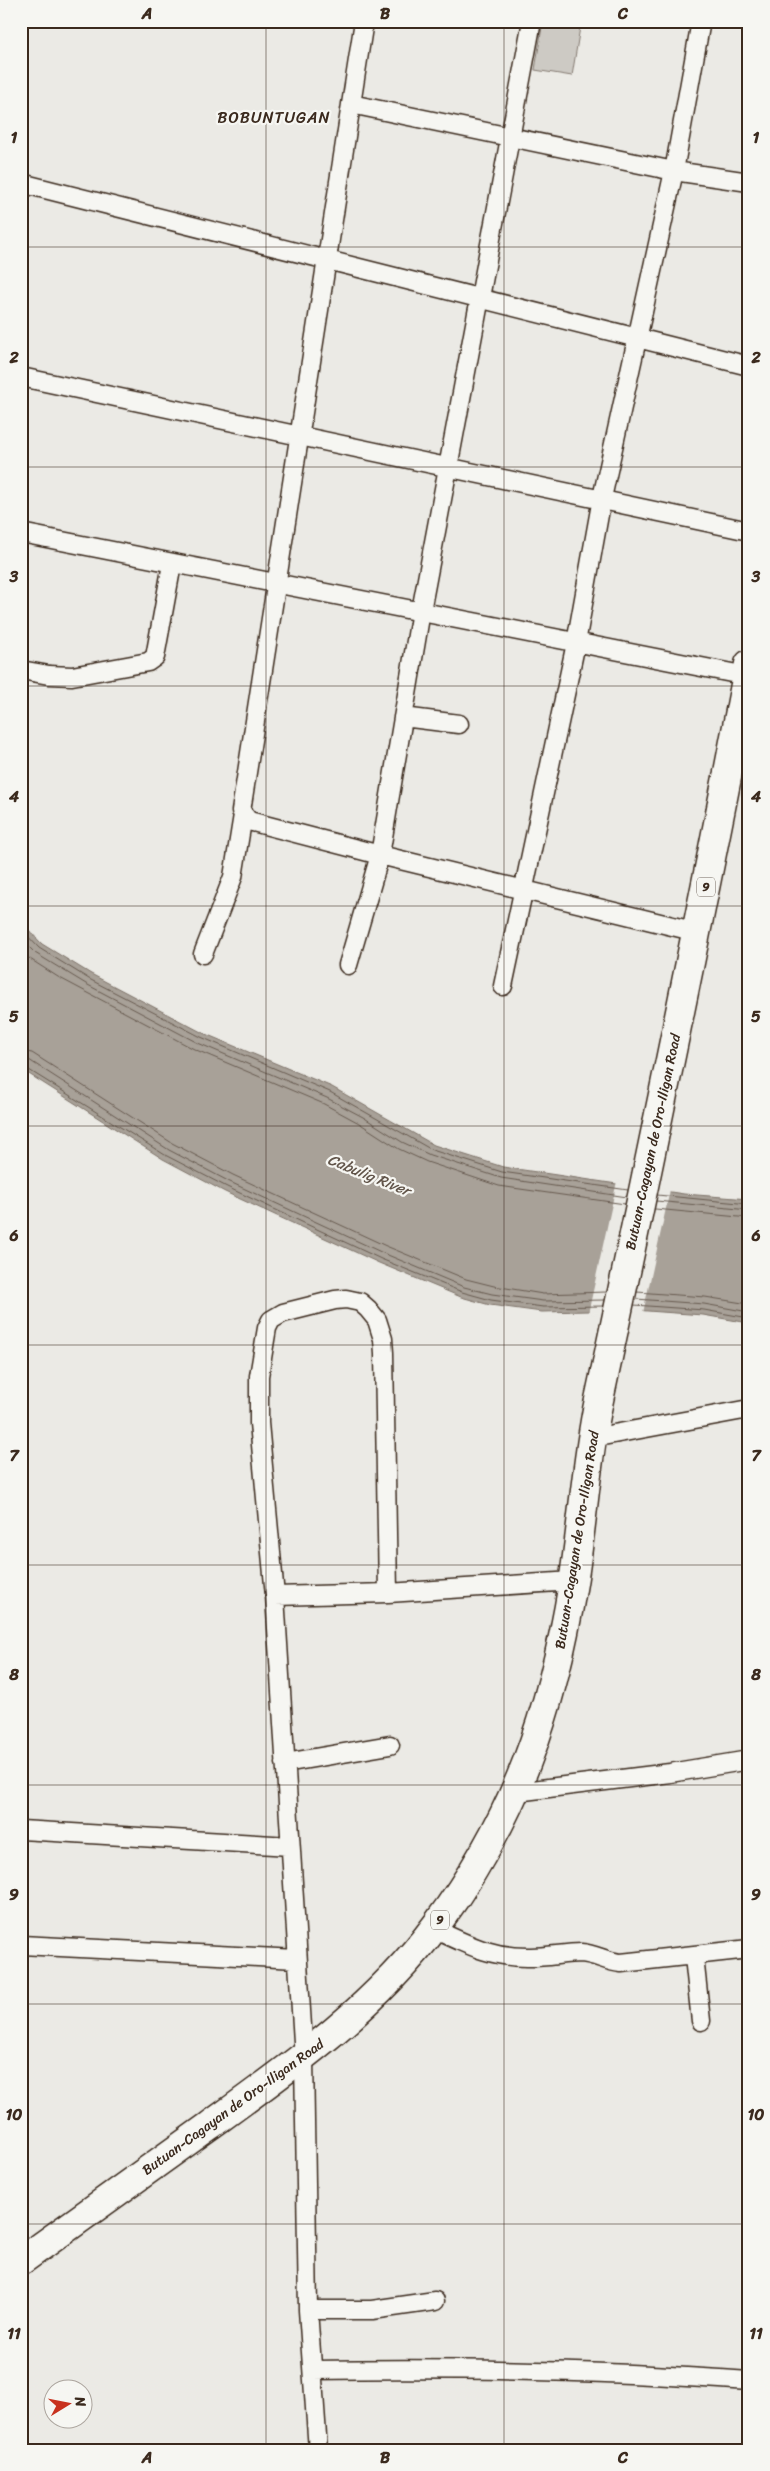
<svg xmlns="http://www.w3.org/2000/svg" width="770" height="2471" font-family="Sriracha,sans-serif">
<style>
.green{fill:#cdcac4;stroke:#847a71}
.water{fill:#a8a198;stroke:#7c7167}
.pier{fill:#ebeae5}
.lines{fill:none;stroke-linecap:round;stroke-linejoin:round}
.shore{stroke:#675a4f;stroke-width:1}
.street-casing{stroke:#3b2a1e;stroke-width:21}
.highway-casing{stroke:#3b2a1e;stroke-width:31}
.street{stroke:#f6f6f2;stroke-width:18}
.highway{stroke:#f6f6f2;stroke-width:28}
.grid{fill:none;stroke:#3b2a1e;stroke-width:1;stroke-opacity:0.55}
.labels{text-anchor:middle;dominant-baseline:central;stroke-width:4.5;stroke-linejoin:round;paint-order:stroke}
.shield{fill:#f6f6f2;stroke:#73675e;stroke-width:1}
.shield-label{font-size:12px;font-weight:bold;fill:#3b2a1e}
.street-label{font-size:14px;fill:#3b2a1e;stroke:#f6f6f2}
.water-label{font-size:15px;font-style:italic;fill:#615449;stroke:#f6f6f2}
.quarter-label{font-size:16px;letter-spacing:1px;fill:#3b2a1e;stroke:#f6f6f2}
.neatline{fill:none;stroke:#3b2a1e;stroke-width:2}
.grid-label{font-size:16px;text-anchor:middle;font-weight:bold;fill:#3b2a1e}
</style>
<rect width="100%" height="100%" fill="#ebeae5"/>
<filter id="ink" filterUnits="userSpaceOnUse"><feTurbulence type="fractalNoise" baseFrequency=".02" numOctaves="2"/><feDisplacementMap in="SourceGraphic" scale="10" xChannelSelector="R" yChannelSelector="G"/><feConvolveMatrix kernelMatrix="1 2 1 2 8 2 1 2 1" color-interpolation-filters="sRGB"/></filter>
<g filter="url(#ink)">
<path class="green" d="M543,21H581L572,76L535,70Z"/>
<path class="water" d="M21,922L42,944L91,974L203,1033L332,1087L434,1145L503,1167L684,1194L749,1199V1323L703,1315L634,1310L542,1312L490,1305L461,1297L379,1263L225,1192L163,1159L21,1069Z"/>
<path class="pier" d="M617,1181L670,1190L643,1313L588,1314Z"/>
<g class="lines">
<path class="shore" d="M21,929L39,948L89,979L201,1037L330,1092L432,1150L502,1172L628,1190
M21,939L35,953L86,984L198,1043L327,1098L363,1117L402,1142L430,1155L501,1178L627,1197
M21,950L30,959L58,977L194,1049L324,1104L359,1123L399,1149L427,1162L499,1186L625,1204
M21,1051L32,1053L172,1143L233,1175L386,1246L466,1279L494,1286L543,1294L606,1292
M21,1058L29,1060L169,1150L230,1182L383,1253L464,1287L492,1294L543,1301L605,1300
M21,1065L165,1155L227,1187L381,1259L462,1292L491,1300L543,1307L604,1306
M657,1195L749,1204
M656,1201L749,1210
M655,1209L749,1218
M637,1292L705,1297L749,1304
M636,1299L704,1304L749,1312
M634,1305L704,1310L749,1318"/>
<defs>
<path id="street" d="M364,21L241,811L249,821L380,855L697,932
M351,104L674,171L749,182
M21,183L749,366
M21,377L749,531
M21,533L747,676
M21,670L49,675L72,676L148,662L155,657L172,564
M403,717L459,724
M203,954L233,877L243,815
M348,965L380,855L421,611L532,21
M503,986L576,643L602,498L674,171L701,21
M592,1438L749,1409
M275,1596L388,1593L573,1581
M285,1763L390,1745
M516,1792L670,1773L749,1760
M21,1830L290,1846
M434,1929C468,1945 492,1958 531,1957C548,1957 565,1953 581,1953C596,1954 607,1962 621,1963L749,1949
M21,1945L297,1959
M694,1957L701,2021
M308,2310H372L435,2301
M313,2370C458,2368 604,2370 749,2381
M318,2450L308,2310L304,2058L275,1596L259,1423V1376L267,1328L271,1320L283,1313L335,1300L346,1299L360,1302L368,1309L377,1320L383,1339L384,1353L388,1593"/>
<path id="highway" d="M21,2261C84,2216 147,2171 209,2126C292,2066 376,2007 437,1924C516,1817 552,1713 573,1583C583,1522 586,1460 599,1400C651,1155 702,910 749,664"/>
</defs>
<use href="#street" class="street-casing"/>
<use href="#highway" class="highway-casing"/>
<use href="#street" class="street"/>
<use href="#highway" class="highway"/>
</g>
</g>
<path class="grid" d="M266,21V2450M504,21V2450M21,247H749M21,467H749M21,686H749M21,906H749M21,1126H749M21,1345H749M21,1565H749M21,1785H749M21,2004H749M21,2224H749"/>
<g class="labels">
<g class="shield">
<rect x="697" y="877.5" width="18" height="19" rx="4"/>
<rect x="431" y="1910.5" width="18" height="19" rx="4"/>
</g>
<g class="shield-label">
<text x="706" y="887">9</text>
<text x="440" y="1920">9</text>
</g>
<g class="street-label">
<text transform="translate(653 1142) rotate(-78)">Butuan-Cagayan de Oro-Iligan Road</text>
<text transform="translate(577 1540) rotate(-81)">Butuan-Cagayan de Oro-Iligan Road</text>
<text transform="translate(233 2107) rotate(-36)">Butuan-Cagayan de Oro-Iligan Road</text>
</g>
<g class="water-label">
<text transform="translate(369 1175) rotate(22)">Cabulig River</text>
</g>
<g class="quarter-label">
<text x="274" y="117">BOBUNTUGAN</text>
</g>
</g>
<rect width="770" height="2471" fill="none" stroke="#f6f6f2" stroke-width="55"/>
<g transform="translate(68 2404) rotate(80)"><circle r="24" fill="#f6f6f2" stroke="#aba49d"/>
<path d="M0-4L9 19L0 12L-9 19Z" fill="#c8321e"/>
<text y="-8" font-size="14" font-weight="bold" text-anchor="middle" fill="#3b2a1e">N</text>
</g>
<rect x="28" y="28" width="714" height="2416" class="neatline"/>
<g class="grid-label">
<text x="147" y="19">A</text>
<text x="385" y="19">B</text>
<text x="623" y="19">C</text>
<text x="14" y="143">1</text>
<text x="756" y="143">1</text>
<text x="14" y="363">2</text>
<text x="756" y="363">2</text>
<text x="14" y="582">3</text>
<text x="756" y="582">3</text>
<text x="14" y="802">4</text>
<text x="756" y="802">4</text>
<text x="14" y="1022">5</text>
<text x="756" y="1022">5</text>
<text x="14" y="1241">6</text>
<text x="756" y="1241">6</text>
<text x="14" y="1461">7</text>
<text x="756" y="1461">7</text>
<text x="14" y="1680">8</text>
<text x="756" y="1680">8</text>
<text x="14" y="1900">9</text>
<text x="756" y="1900">9</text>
<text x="14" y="2120">10</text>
<text x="756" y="2120">10</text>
<text x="14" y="2339">11</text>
<text x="756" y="2339">11</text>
<text x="147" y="2463">A</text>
<text x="385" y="2463">B</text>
<text x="623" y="2463">C</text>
</g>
</svg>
